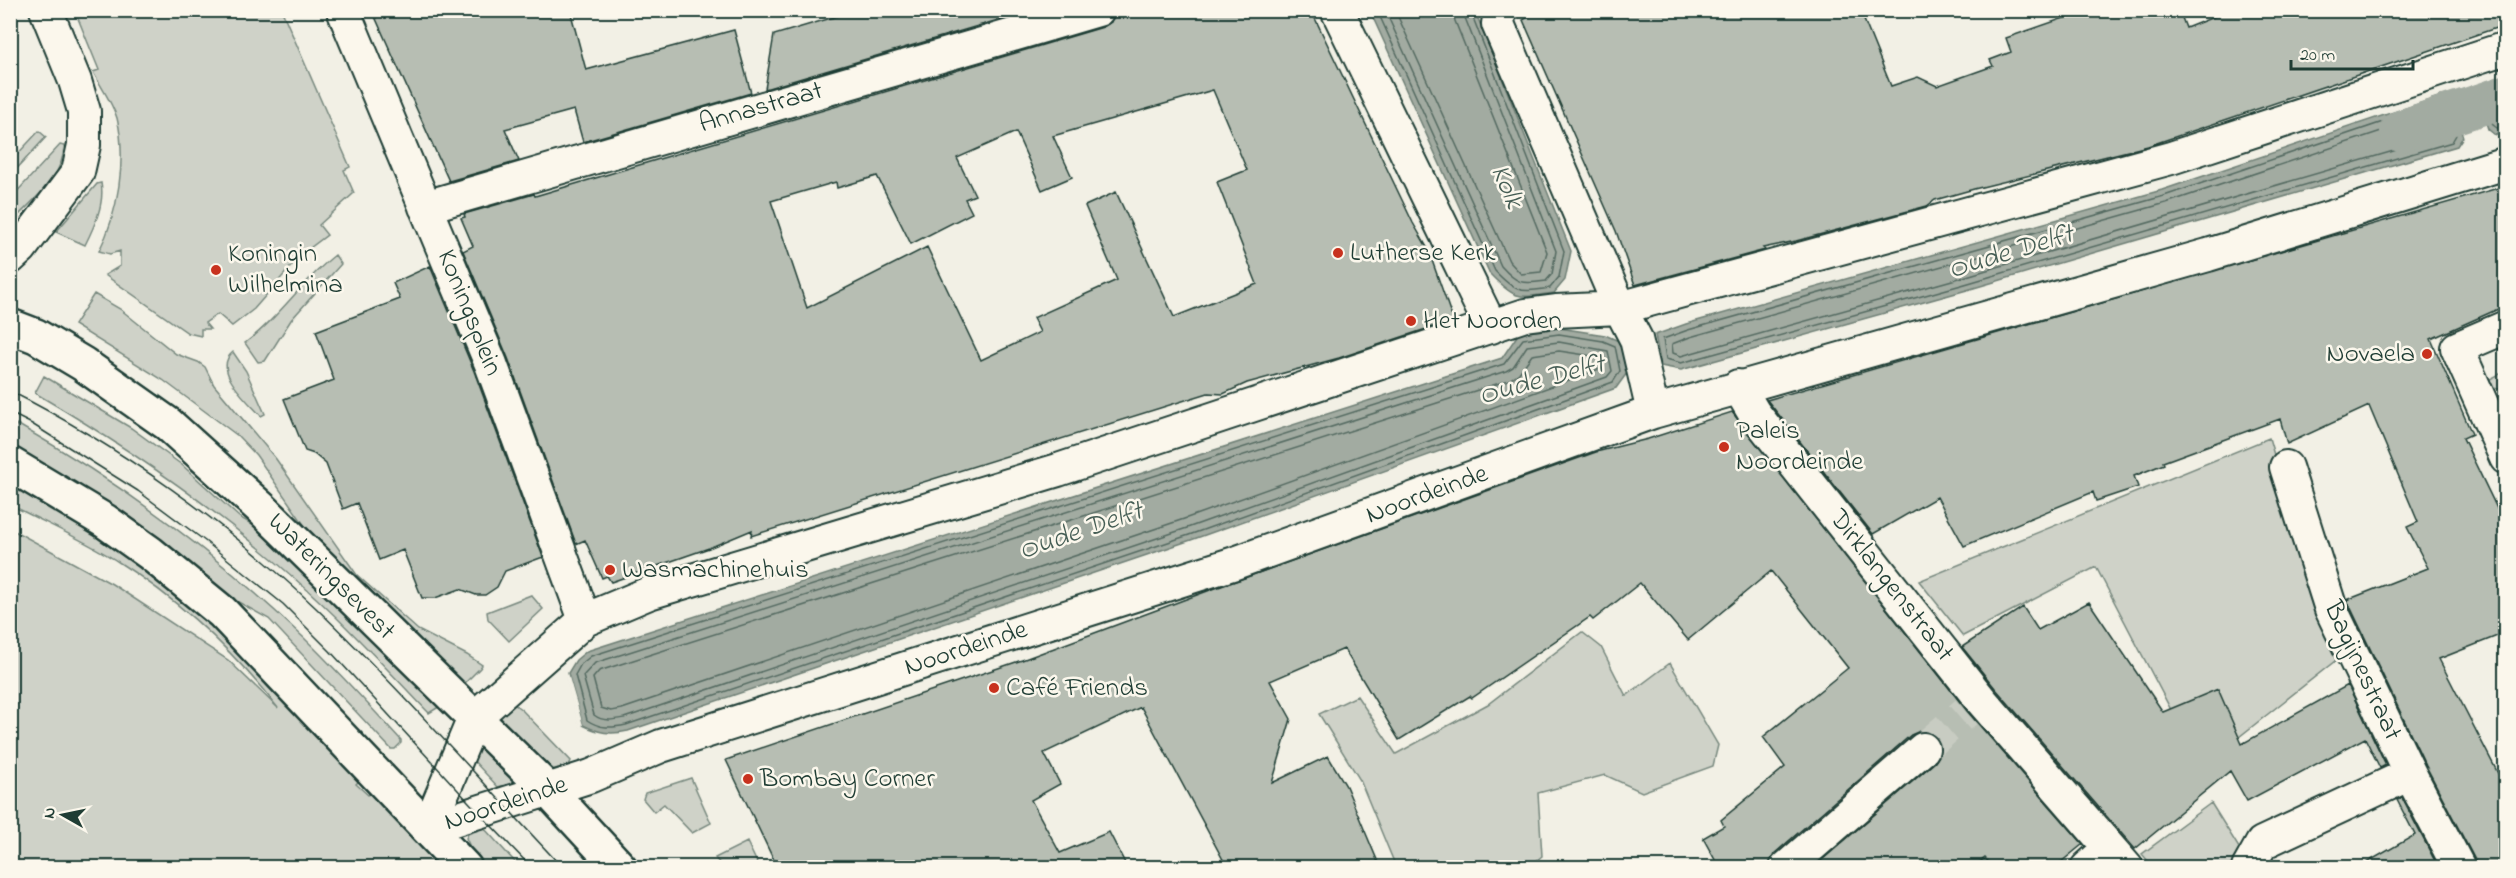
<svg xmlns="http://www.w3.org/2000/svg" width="2516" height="878" font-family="'Indie Flower',sans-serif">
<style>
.green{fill:#cfd2c8;stroke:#77887e;stroke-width:1.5}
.water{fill:#a2aba1;stroke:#6e7f75;stroke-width:1.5}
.pier{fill:#f2f0e5}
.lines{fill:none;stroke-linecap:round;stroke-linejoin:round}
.shore{stroke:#536960;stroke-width:1.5}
.canal{stroke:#a2aba1;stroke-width:42}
.building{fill:#b7beb3;stroke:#1f3d34;stroke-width:1.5;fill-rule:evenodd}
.street-tunnel{stroke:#c8ccc2;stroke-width:32;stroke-dasharray:32 16;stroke-linecap:butt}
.street-casing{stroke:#1f3d34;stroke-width:36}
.secondary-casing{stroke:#1f3d34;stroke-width:38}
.street{stroke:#fbf7ec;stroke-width:32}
.secondary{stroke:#fbf7ec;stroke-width:33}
.tram{stroke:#1f3d34;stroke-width:1.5}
.poi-dot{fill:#c8321e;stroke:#fbf7ec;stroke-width:2}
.labels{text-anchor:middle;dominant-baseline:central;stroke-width:5;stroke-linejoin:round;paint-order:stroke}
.street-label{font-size:27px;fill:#1f3d34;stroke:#fbf7ec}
.poi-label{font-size:27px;fill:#1f3d34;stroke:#fbf7ec;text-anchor:start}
.water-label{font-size:28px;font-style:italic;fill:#465e55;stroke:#fbf7ec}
</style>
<rect width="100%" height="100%" fill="#f2f0e5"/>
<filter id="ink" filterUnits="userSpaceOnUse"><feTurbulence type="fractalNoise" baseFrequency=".0167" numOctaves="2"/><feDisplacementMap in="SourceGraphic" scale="12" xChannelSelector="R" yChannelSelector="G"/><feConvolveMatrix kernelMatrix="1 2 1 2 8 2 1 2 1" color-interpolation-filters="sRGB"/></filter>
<g filter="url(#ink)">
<path class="green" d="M75,11H282L350,167L344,170L354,193L319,225L327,235L302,254L254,309L232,326L218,314L205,323L210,329H201V336L188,333L105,275L120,266V251L110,254L99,251C118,214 127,159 117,118C112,102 101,87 93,72L99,70Z
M39,131L46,137L11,175V161Z
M60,145L64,146C64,176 34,199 15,219L11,218V198Z
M101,183C105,204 94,227 85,245L56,232L97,184Z
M335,255L341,264L291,320L265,361L258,362L245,343C279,318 302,281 335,255Z
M94,294L120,309L176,354L198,362L205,367L214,385L276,459L357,575L418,630L467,655L482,665L480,668L460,688L316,542L256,455L238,436L163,380L74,325Z
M233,352L246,371L265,414L261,416C248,401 211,370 233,352Z
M2505,366V390L2487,387L2484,382L2502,373Z
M44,376L131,428L182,465L239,517L289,546L442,705L429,713C385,667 342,620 294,578C215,507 127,447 35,393Z
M17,424C120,483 217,554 303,637C337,670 369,705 401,740V743L395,749H391L269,619L202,582L11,452V436Z
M2269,438L2320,611L2340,657L2201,767L2096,567L1963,636L1919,581Z
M10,476L191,599L363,777L356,784L368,795L374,789L451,867H11V529L112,584L228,660L278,708C234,652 180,601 120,563C85,540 47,524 11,505Z
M531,595L543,609L509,641L488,619L487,612Z
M1582,632L1601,647L1626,696L1670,663L1718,745L1713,766L1642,792L1605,775L1538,793L1542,856L1529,867H1396L1360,780L1319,714L1357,696L1396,754L1488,704Z
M514,704L522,710L571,761L569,765L545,772L495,722Z
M482,741L522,780L498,787L471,758Z
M691,778L711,823L692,833L664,804L654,812L643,799L645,793Z
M2211,803L2241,851L2232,868L2153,867L2142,854Z
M484,828L516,863L512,867H479L466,838L469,832Z
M747,842L759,867H723L715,858Z"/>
<path class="water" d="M1370,11H1475L1571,251L1565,280L1554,293C1519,298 1516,301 1490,274Z
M2505,75V131L2495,135L2488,129L2477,93L2482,83Z
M2441,96L2451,101L2463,137L2457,146L1967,290L1681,370L1661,366L1655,335L1686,324L2162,190Z
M1559,328L1605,335L1621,342L1627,373L1616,388L1191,540L628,731C610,735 599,733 583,725L568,673L576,660L587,651L1502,358L1519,333Z"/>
<path class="pier" d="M569,677L583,725L580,727L566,678Z"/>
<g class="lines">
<path class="shore" d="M1377,10L1495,271C1517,294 1520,292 1550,288L1559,277L1564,251L1470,10
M1385,10L1501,266C1518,285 1522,284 1546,281L1552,274L1556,251L1462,10
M1395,10L1509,261L1521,274L1541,272L1547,252L1455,21L1453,10
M2506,81L2487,88L2483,94L2493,125L2497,128L2506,126
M2439,103L2447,107L2456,135L2452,142L1965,284L1681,363L1666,359L1663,339L1688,330L2164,196Z
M2438,112L2441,113L2447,132L2445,136L1963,277L1681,356L1673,353L1672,344L1690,337L2166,203Z
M2432,123L2436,126L2434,130L2403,139L2399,137L2401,133Z
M1559,334L1603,341L1615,346L1620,371L1613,382L1189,535L626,725C612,728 600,729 587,720L575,675L581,664L591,656L1504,364L1523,339Z
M1559,342L1608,351L1612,371L1607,377L1187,528L624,718C613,720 603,722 594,715L583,676L595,663L1506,371L1513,367L1527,346Z
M1559,351L1599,357L1602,368L1184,519L622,709L611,711L601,708L593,678L599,671L1509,380L1519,373L1532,355Z"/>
<path class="canal" d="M2401,131L2506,96"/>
</g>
<path class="building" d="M372,10H570L586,70L734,30L751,93L583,142L574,110L505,129L519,161L449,181Z
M858,10H1032L765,89L774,35Z
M1115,10H1311L1413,223L1428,249L1453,320L1339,358L1247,383L1223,394L1208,393L751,536L752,530L709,548L611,582L607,576L602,578L585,540L576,544L508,358L463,251L473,246L461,218L465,217L464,214L534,194L535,196L1103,27L1111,22ZM1213,90L1247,170L1217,182L1257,284L1174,317L1116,192L1085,206L1117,280L1033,318L1040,332L981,360L927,247L807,308L771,201L836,182L837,188L877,176L911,244L972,213L965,199L975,195L957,158L1016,132L1042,190L1072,177L1053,136Z
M1540,10H1860L1891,86L1918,77L1937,86L1993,66L1990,60L2011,52L2006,38L2067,17L2065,10H2179L2186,28L2231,10H2505V25L2148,146L1974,189L1935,200L1927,206L1796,241L1763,248L1765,250L1635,285L1616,231L1523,20Z
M2505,186V306L2431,339L2472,434L2463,438L2505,525V633L2439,659L2505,787V867H2477L2475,860L2426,766L2347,600L2428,568L2407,527L2418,522L2369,406L2287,444L2280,419L2163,462L2164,464L2134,476L2138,487L2096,501L2093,492L1964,546L1937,497L1873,534L1767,400Z
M430,266L474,371L543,557L505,571L497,587L485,595H476L460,589L435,598H422L403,550L379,560L357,503L343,509L326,464L314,454L305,451L284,399L334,380L316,331L400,299L393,283Z
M1732,412L1967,711L2083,844L2055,867H1993L1985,858L1973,867H1814L1935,762L1940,754V745L1937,738L1929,732L1920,731L1911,735L1774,854L1769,867H1719L1703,838L1724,826L1721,820L1785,767L1763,737L1848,668L1771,571L1688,640L1640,583L1593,620L1590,617L1472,698L1470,696L1399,740L1344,649L1270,681L1291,719L1272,783L1328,756L1346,786L1380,867H1227L1141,707L1044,753L1060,784L1031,800L1060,853L1109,832L1127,867H777L726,760L1022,660L1213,589L1596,452L1648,439Z
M2089,602L2163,712L2218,689L2242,744L2348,685L2386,765L2380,768L2365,738L2247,801L2230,771L2135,849L1995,688L1962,647L2023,607L2038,630Z
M2402,798L2438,867H2359L2415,835L2397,800Z"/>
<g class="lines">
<path class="street-tunnel" d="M1923,749L1966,712"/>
<defs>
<path id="street" d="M343,10L491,364L585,620
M1337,10L1491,327
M1500,10L1498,24L1620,308L1636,339L1653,412
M425,207L1098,10
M10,258L21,248L78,172L84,145V111L75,81L46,10
M2506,327L2457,348L2506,458
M1738,386L1754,413L1981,700L2127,868
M2286,467L2331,609L2410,774L2459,868
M428,828L474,718L585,620L649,593L1058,470L1525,315L1556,311L1620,308L2171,158L2506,48
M428,828L591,776L661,746L1235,563L1653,412L2208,255L2506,163
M1786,868L1923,749
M2087,868L2109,848
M2248,868L2262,843L2410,774"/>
<path id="secondary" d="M10,326L36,336L83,364L168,424L262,509L548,790L620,868
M10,464L105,521L150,553L222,612L465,868"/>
</defs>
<use href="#street" class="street-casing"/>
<use href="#secondary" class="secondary-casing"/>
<use href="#street" class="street"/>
<use href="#secondary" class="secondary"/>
<path class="tram" d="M10,391C118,445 229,525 316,608C402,691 481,781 563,868
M10,413L32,424L138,491L205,541L283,604L330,651L479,813L532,868"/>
</g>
</g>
<g class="poi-dot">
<circle cx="1338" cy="253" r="6"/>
<circle cx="216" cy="270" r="6"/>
<circle cx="1411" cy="321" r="6"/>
<circle cx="2427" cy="354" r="6"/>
<circle cx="1724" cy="447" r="6"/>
<circle cx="610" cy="570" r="6"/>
<circle cx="994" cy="688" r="6"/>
<circle cx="748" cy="779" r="6"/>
</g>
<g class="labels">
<g class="street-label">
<text transform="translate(761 108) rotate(-16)">Annastraat</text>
<text transform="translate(469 313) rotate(68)">Koningsplein</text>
<text transform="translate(1427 495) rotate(-20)">Noordeinde</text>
<text transform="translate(331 577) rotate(45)">Wateringsevest</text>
<text transform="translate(1891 586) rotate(52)">Dirklangenstraat</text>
<text transform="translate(966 649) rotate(-18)">Noordeinde</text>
<text transform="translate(2362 671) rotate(65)">Bagijnestraat</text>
<text transform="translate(506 804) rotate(-18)">Noordeinde</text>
</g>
<g class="poi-label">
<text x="1350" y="253">Lutherse Kerk</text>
<text x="228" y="254">Koningin<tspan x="228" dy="31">Wilhelmina</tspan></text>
<text x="1423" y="321">Het Noorden</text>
<text x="2415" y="354" text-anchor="end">Novaela</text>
<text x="1736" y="431">Paleis<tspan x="1736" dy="31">Noordeinde</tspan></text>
<text x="622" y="570">Wasmachinehuis</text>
<text x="1006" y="688">Café Friends</text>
<text x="760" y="779">Bombay Corner</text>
</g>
<g class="water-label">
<text transform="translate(1506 187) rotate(67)">Kolk</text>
<text transform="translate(2011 253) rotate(-17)">Oude Delft</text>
<text transform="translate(1542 381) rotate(-15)">Oude Delft</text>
<text transform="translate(1081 532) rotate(-19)">Oude Delft</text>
</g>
</g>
<rect width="2516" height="878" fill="none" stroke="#fbf7ec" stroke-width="36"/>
<rect x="18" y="18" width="2480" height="842" fill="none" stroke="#1f3d34" stroke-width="2" filter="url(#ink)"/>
<g transform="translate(63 815) rotate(279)" stroke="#fbf7ec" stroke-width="4.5" paint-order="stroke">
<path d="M0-4.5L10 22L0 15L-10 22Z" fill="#1f3d34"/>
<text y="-9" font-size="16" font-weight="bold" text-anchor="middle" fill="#1f3d34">N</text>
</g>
<path d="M2291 60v9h122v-9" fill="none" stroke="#1f3d34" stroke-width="3"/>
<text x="2300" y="60" font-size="18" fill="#1f3d34" stroke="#fbf7ec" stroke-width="4.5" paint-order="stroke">20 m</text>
</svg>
